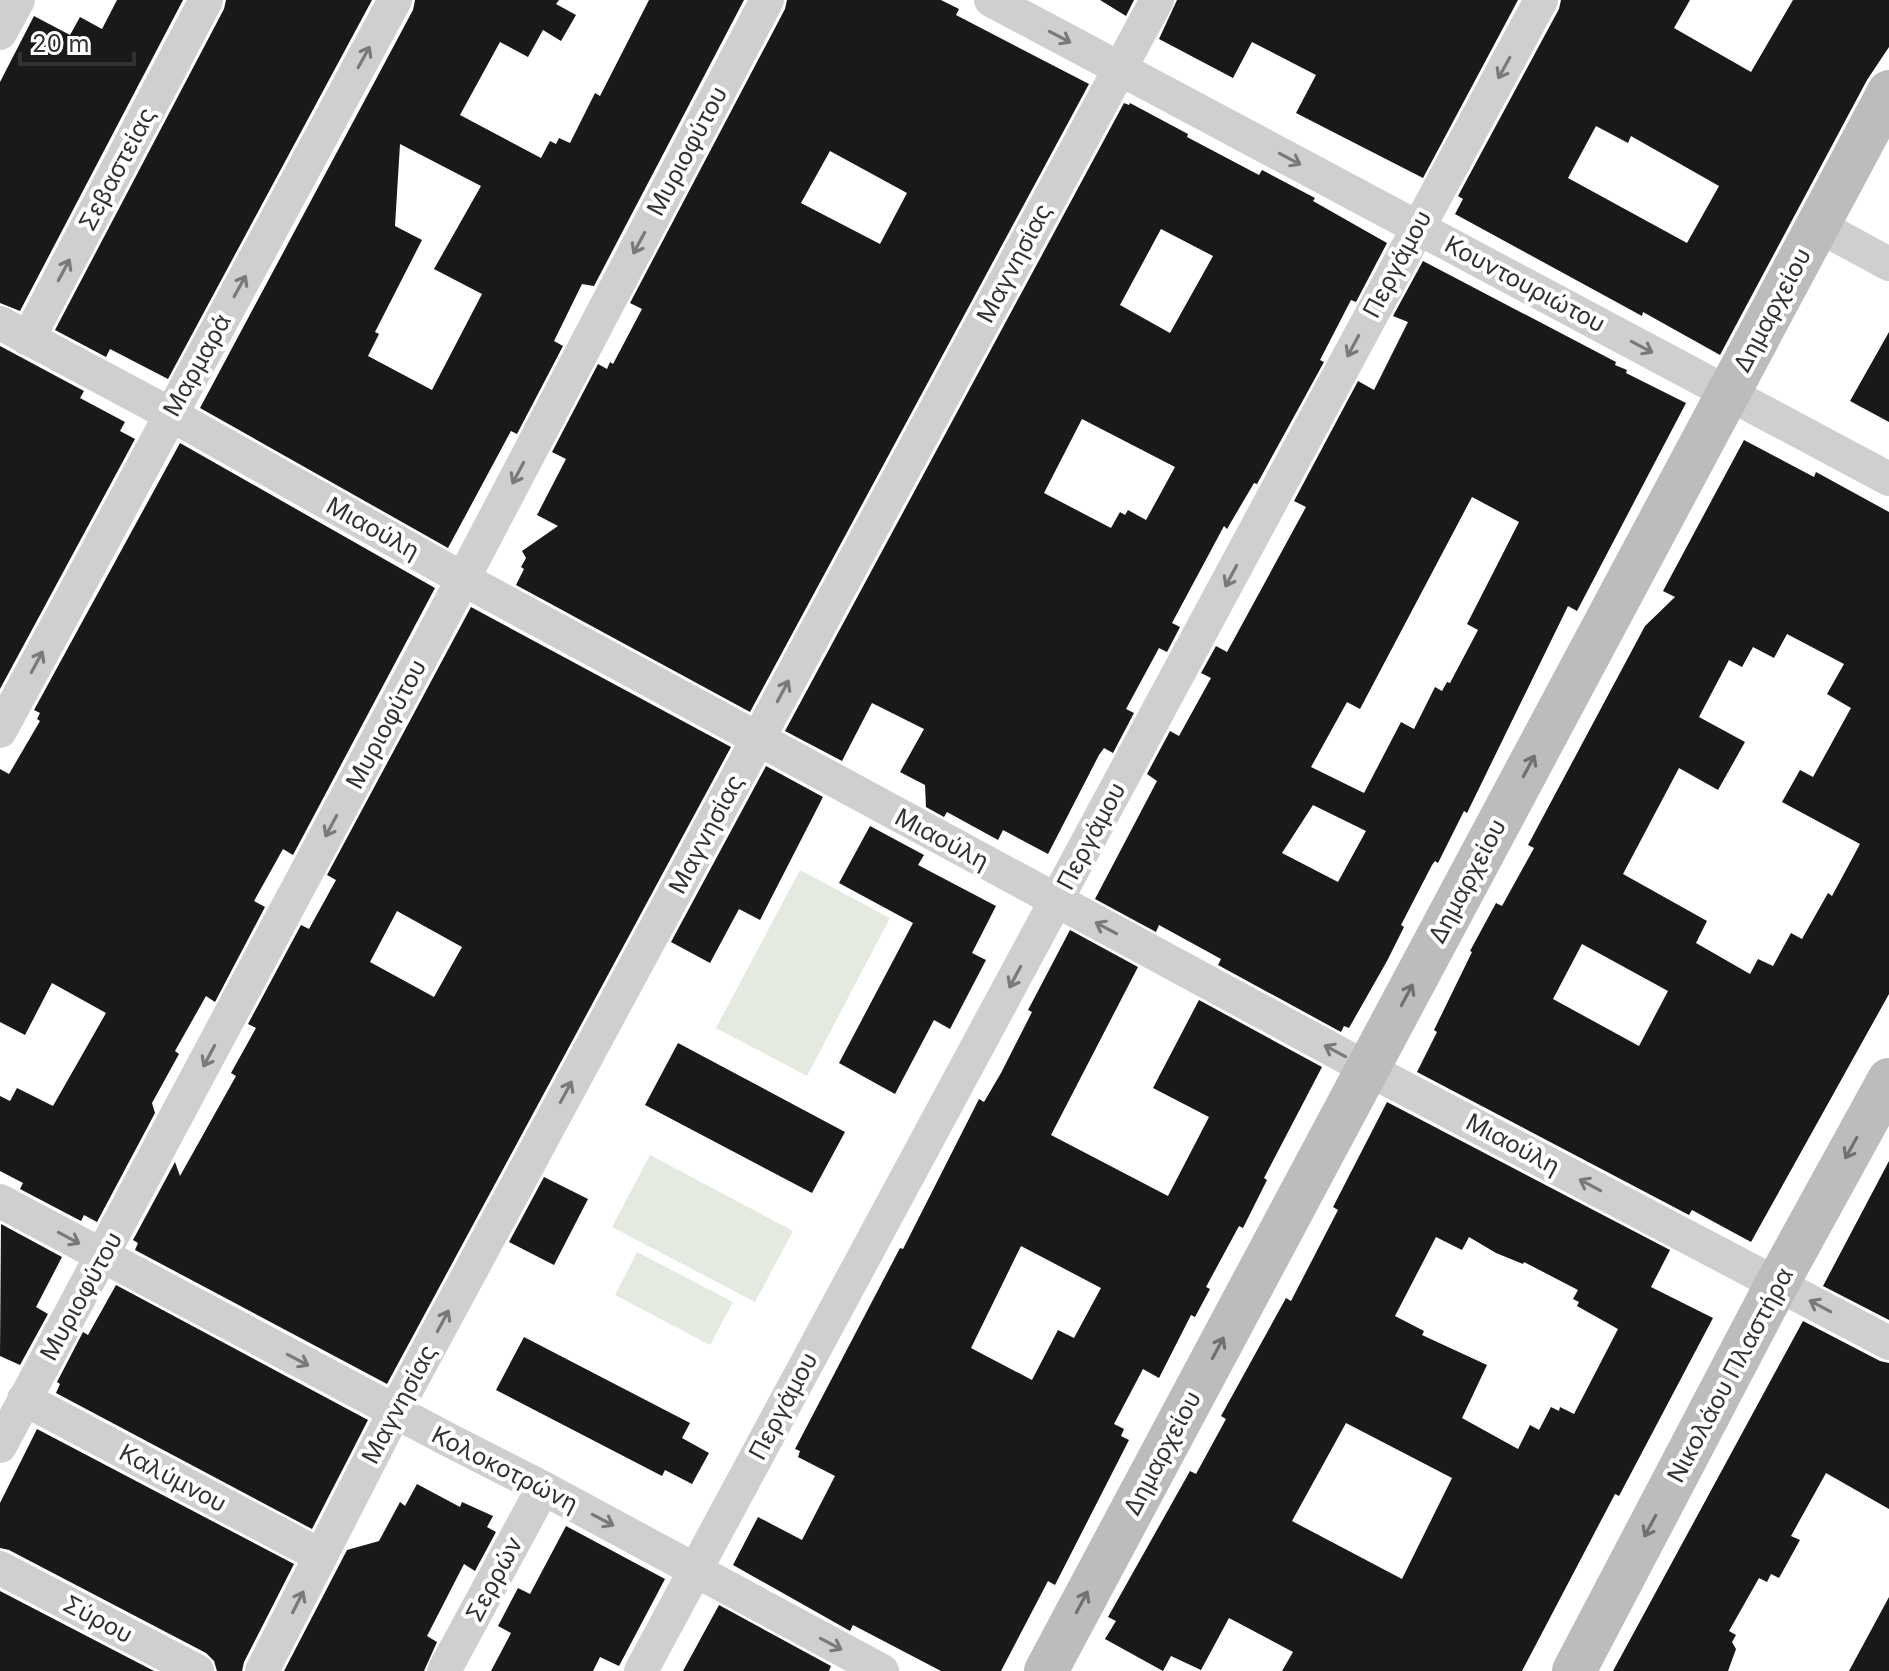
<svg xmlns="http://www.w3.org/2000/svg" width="1889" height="1671" font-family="Inter,sans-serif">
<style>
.park{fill:#e4eadf}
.building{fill:#191919;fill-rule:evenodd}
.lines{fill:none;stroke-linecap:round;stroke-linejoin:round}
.street{stroke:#cfcfcf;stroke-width:34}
.secondary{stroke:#bcbcbc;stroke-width:44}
.oneway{stroke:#797979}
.oneway2{stroke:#707070}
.labels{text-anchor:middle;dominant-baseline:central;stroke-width:8;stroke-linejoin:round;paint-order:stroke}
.street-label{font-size:24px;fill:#323232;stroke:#fff}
</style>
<rect width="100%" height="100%" fill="#fff"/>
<path class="park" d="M800,870L890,918L807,1076L716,1028Z
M650,1155L793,1231L755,1302L612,1227Z
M637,1252L733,1302L710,1345L615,1295Z"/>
<path class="building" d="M117,0H183L20,311L0,303V82L34,16L70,35L80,17L102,29Z
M226,0H372L168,379L110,349L106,357L55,330L224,9Z
M415,0H559L556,4L576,15L561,41L543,30L528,57L500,42L460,115L541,158L550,141L556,144L559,138L570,143L595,93L600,96L649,0H744L594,286L582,284L554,341L563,346L517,434L511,431L448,548L200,408L413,10ZM400,144L481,186L434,269L482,294L432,390L368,356L379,334L375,332L422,240L395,226Z
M787,0H941L959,9L956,15L1089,84L750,712L516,585L524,569L521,567L526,558L522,551L558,526L537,515L566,459L552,452L598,364L607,369L610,362L613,364L642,309L630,303L785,9ZM830,151L907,193L880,244L801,203Z
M1100,0H1134L1126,16Z
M1177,0H1518L1423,178L1296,113L1316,75L1252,42L1233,78L1159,39Z
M1561,0H1690L1674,28L1751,72L1793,0H1889V47L1867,80L1720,355L1643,312L1642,316L1455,214L1463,199L1458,196L1559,9ZM1596,126L1628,143L1631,136L1719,186L1687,243L1568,178Z
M1124,103L1129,105L1130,103L1188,134L1187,137L1259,175L1262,170L1315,198L1313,201L1387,243L1356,302L1351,300L1320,360L1324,362L1257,484L1254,483L1227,529L1224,526L1172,623L1180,627L1167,652L1159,648L1126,709L1134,713L1113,753L1104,748L1099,755L1048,854L1003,830L998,840L947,812L944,817L926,807L925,785L900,772L924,729L872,703L842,761L785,731ZM1161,229L1213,256L1170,333L1120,305ZM1082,419L1175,467L1146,520L1128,510L1125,515L1120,512L1111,528L1044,493Z
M1423,261L1616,362L1615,365L1627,370L1626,373L1686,403L1577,611L1568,606L1467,813L1464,811L1438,863L1435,861L1432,865L1401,925L1404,927L1387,961L1349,1028L1344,1026L1341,1032L1218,965L1221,959L1159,925L1156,932L1095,899L1157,781L1147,774L1170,731L1179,736L1211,678L1201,673L1216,646L1227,652L1306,507L1294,501L1358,381L1374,390L1408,322L1393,316ZM1472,497L1519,522L1467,624L1478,630L1450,683L1447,682L1442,691L1435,687L1414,729L1401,722L1364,793L1311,767L1347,702L1360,709ZM1313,805L1366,831L1338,882L1282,853Z
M1889,332V422L1850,401Z
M0,346L84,391L80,398L125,422L120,431L135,439L0,689Z
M1744,440L1814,477L1816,472L1889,512V994L1751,1242L1692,1210L1689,1215L1417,1072L1437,1032L1434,1030L1472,952L1470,951L1496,903L1502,906L1534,848L1528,845L1645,626L1675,597L1663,591ZM1787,634L1844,664L1827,694L1851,708L1813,777L1800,770L1782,802L1860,844L1832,896L1828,893L1802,939L1791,933L1773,966L1758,959L1750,974L1696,943L1707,921L1623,874L1679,768L1718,790L1745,742L1699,717L1729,660L1742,667L1753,647L1774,658ZM1582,944L1668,991L1639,1046L1553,999Z
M180,443L435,588L293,855L283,849L254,901L265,907L215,1002L206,996L175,1051L179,1054L152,1103L155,1113L97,1222L84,1215L81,1221L20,1189L23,1183L0,1171V1096L10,1101L17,1088L53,1106L106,1013L52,983L25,1035L0,1022V769L9,774L40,721L37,719L40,713L34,710Z
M471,607L731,747L387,1384L135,1250L138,1243L133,1240L175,1162L180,1176L236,1076L231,1073L256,1028L248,1024L301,925L309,929L336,880L327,875ZM397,911L462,947L434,997L370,962Z
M766,766L823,797L760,920L739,909L710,963L671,942Z
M870,826L924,855L918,865L996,906L972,953L986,960L950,1029L934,1020L895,1094L839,1063L913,923L839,883Z
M1070,930L1138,967L1051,1135L1168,1196L1209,1117L1153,1088L1199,1000L1322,1067L1264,1178L1267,1180L1243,1228L1239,1226L1206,1287L1210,1289L1195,1317L1191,1315L1159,1378L1143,1369L1114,1424L1124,1429L1121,1436L1129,1440L1055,1585L1048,1581L1001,1671H941L853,1625L850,1631L733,1565L758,1517L802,1540L835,1476L798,1457L800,1451L795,1449L900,1248L903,1249L979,1099L984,1102L1001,1073L1032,1012L1028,1010ZM1021,1246L1101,1288L1074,1338L1058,1330L1032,1380L971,1348Z
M678,1043L845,1132L812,1193L645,1105Z
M1387,1102L1670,1250L1651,1287L1713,1318L1619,1496L1615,1494L1522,1671H1282L1293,1652L1229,1618L1201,1670L1171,1656L1163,1671L1105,1639L1116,1621L1108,1617L1190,1471L1196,1474L1226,1419L1221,1416L1286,1298L1291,1301L1338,1210L1333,1207ZM1436,1237L1462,1250L1469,1237L1496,1253L1523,1264L1524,1262L1578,1290L1573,1299L1579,1302L1577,1306L1618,1329L1574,1414L1560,1407L1559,1411L1551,1407L1539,1430L1530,1425L1518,1449L1462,1418L1487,1365L1422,1335L1424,1331L1395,1316ZM1346,1423L1452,1478L1402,1579L1292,1521Z
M1889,1161V1320L1823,1286Z
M544,1177L588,1199L554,1265L509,1242Z
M1,1224L62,1257L36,1307L48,1314L20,1365L0,1356Z
M116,1285L368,1420L312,1529L56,1393L60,1384L57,1382L83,1332L88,1335Z
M1803,1321L1880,1361L1889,1363V1509L1826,1473L1791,1536L1800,1540L1779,1578L1771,1574L1767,1582L1759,1578L1729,1631L1736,1635L1732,1642L1736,1649L1728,1671H1613Z
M524,1337L690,1423L682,1438L709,1453L692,1484L665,1470L662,1476L496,1390Z
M37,1429L294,1564L244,1662L242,1671H217L214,1661L206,1653L9,1550L0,1548V1503Z
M417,1484L460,1507L462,1502L493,1516L487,1527L496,1532L475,1571L464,1564L427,1636L437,1642L424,1671H284L347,1550L379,1541L400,1502L405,1506Z
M566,1526L665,1579L619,1666L600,1657L593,1671H491L511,1633L498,1626L509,1605L518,1588L530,1594Z
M0,1591L154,1671H0Z
M1889,1597V1671H1849Z
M719,1605L831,1666L829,1671H683Z"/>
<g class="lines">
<path class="street" d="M991,0L1889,479
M0,33L18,0
M1817,225L1889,264
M0,323L170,414L463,579L1368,1069L1889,1343
M28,339L206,0
M0,731L395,0
M0,1201L447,1439L543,1488L882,1671
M24,1399L321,1556
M0,1446L463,579L767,0
M0,1568L197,1671
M262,1671L395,1411L1157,0
M444,1671L543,1488
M641,1671L1541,0"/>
<path class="secondary" d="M1046,1671L1889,92
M1574,1671L1778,1282L1889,1080"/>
</g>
<defs><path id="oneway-shaft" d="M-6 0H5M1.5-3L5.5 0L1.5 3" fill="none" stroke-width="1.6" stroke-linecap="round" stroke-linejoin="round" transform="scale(2)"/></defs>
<g class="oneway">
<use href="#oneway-shaft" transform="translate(1060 37) rotate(28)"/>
<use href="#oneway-shaft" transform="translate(364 57) rotate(-61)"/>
<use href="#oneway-shaft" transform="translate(1504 68) rotate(119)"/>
<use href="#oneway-shaft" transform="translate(1290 159) rotate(28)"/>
<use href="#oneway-shaft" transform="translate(639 243) rotate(118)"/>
<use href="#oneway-shaft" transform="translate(64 270) rotate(-62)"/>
<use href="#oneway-shaft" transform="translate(240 286) rotate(-61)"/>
<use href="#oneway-shaft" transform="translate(1353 346) rotate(118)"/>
<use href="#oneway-shaft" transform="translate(1642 347) rotate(28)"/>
<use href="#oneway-shaft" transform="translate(518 473) rotate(118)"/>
<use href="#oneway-shaft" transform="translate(1231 576) rotate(118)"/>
<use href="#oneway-shaft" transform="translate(37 662) rotate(-62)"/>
<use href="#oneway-shaft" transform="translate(783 691) rotate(-62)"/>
<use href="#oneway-shaft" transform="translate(331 826) rotate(118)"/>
<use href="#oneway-shaft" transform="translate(1106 928) rotate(-152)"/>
<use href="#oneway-shaft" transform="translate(1015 977) rotate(118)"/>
<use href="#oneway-shaft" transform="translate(1335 1051) rotate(-152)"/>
<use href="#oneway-shaft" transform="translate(209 1056) rotate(118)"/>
<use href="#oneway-shaft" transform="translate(566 1092) rotate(-62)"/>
<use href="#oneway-shaft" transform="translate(1590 1185) rotate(-152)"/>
<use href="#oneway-shaft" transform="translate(69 1238) rotate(28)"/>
<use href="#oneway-shaft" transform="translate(1820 1306) rotate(-152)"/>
<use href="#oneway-shaft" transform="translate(443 1321) rotate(-62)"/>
<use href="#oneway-shaft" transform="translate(298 1360) rotate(28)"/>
<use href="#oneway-shaft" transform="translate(603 1520) rotate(28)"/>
<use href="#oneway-shaft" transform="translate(298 1602) rotate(-63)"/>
<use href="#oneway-shaft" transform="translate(831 1644) rotate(28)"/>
</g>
<g class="oneway2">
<use href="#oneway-shaft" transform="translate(1529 766) rotate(-62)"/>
<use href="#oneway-shaft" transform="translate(1407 995) rotate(-62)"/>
<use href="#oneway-shaft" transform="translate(1851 1148) rotate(119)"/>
<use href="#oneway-shaft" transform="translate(1218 1348) rotate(-62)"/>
<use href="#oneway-shaft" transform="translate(1650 1526) rotate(118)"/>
<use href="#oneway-shaft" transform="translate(1082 1602) rotate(-62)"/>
</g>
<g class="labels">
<g class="street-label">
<text transform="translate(687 151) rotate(-62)">Μυριοφύτου</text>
<text transform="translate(117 169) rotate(-62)">Σεβαστείας</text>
<text transform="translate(1014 263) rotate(-62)">Μαγνησίας</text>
<text transform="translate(1397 264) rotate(-62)">Περγάμου</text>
<text transform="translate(1525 284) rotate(28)">Κουντουριώτου</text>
<text transform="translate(1772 310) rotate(-62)">Δημαρχείου</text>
<text transform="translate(197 365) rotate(-61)">Μαρμαρά</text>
<text transform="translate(373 528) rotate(29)">Μιαούλη</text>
<text transform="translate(386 724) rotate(-62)">Μυριοφύτου</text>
<text transform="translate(706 834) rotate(-62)">Μαγνησίας</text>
<text transform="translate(1091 836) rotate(-62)">Περγάμου</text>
<text transform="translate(942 839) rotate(28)">Μιαούλη</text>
<text transform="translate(1467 881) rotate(-62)">Δημαρχείου</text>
<text transform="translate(1513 1144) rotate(28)">Μιαούλη</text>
<text transform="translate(81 1296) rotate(-61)">Μυριοφύτου</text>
<text transform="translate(1730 1375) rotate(-62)">Νικολάου Πλαστήρα</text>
<text transform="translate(399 1404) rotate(-62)">Μαγνησίας</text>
<text transform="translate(783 1406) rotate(-62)">Περγάμου</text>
<text transform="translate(1162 1453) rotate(-62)">Δημαρχείου</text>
<text transform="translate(505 1469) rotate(27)">Κολοκοτρώνη</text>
<text transform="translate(173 1478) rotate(28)">Καλύμνου</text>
<text transform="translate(494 1579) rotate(-62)">Σερρών</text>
<text transform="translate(98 1619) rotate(28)">Σύρου</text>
</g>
</g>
<path d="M20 52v12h114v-12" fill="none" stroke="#323232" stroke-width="4"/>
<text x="32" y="52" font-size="24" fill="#323232" stroke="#ffffff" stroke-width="6" paint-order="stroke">20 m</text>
</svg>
